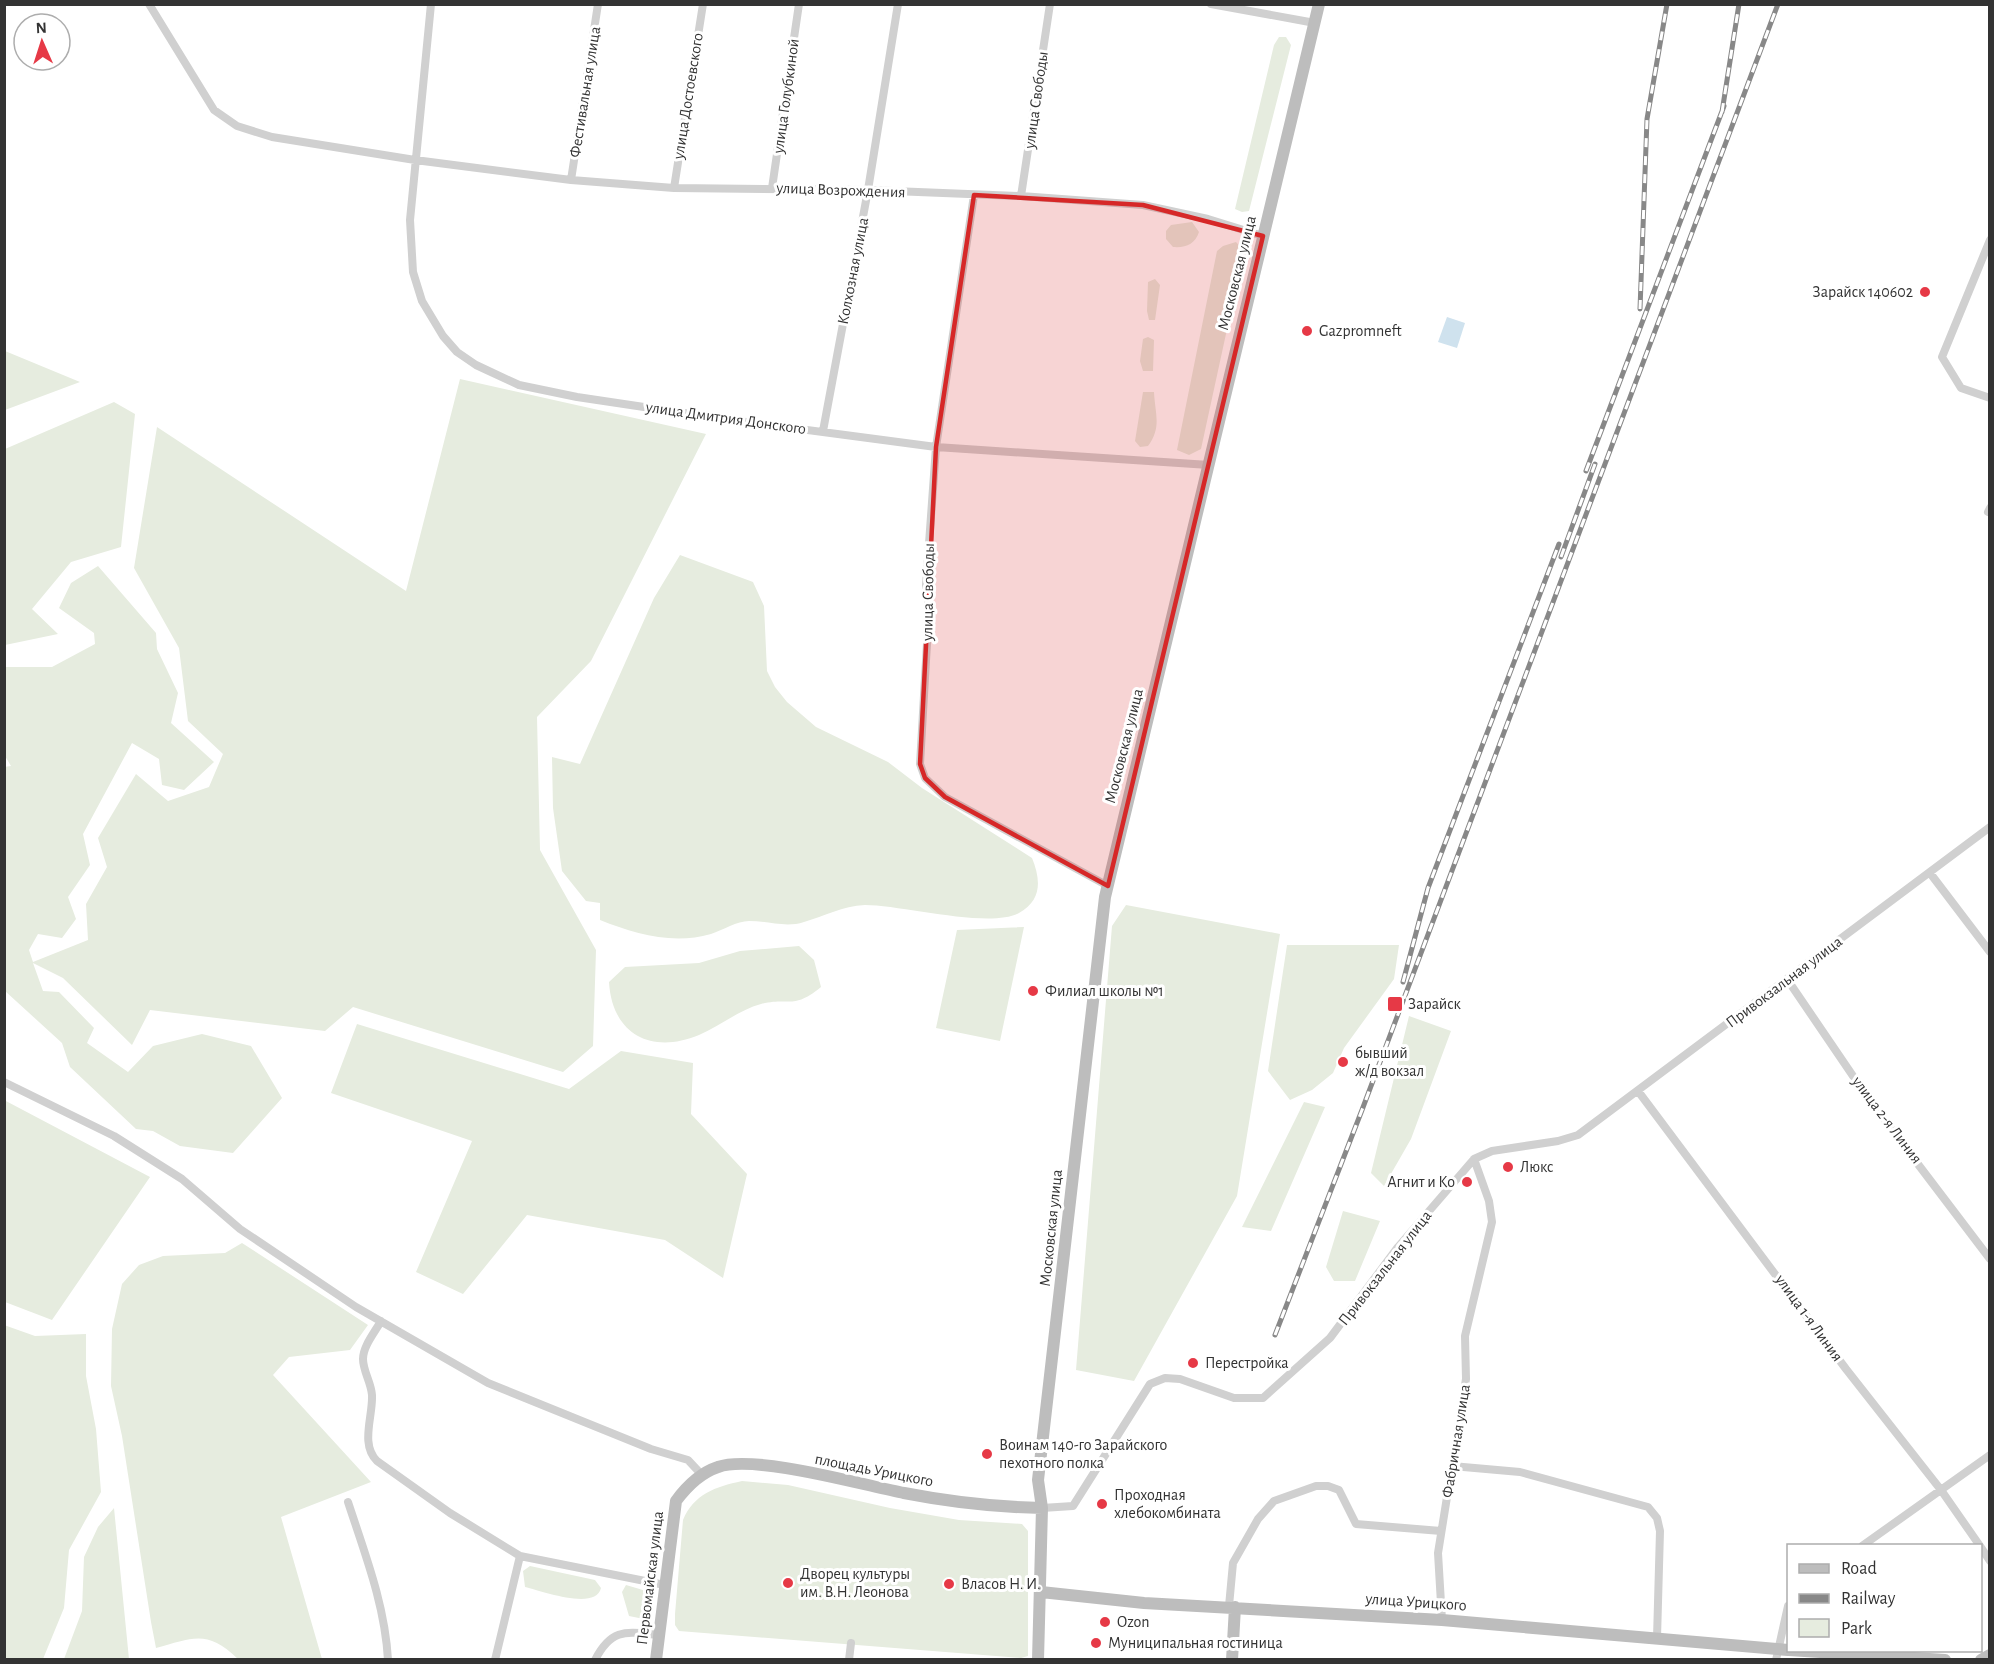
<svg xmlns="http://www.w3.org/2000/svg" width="1994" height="1664" font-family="'Alegreya Sans',sans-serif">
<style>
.green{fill:#e6ecdf}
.water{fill:#cfe2ee}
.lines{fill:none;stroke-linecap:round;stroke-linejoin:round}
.street{stroke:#d0d0d0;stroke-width:8}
.secondary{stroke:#bdbdbd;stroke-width:12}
.rail-casing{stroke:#888;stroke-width:5}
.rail{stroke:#fff;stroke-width:3;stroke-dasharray:9;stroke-linecap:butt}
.marked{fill:#d62828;fill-opacity:0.2;stroke:#d62828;stroke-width:4.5;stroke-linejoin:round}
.poi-dot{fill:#e63946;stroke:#fff;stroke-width:2}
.labels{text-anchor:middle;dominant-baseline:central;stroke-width:6;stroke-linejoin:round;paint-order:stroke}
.street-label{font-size:16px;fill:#333;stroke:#fff}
.poi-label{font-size:16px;fill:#333;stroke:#fff;text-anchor:start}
</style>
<rect width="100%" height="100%" fill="#fff"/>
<path class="green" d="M1279,37H1286L1291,45L1249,211L1242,212L1235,209L1274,45Z
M1192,222L1199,232C1195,244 1186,248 1173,247L1166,239V231L1171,225Z
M1236,242L1244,251L1201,449L1189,455L1177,450L1217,251L1223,246Z
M1155,279L1160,285L1155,320H1149L1147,311L1148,282Z
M1148,337L1154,340L1153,371H1143L1140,361L1143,339Z
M4,351H5L80,382L5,410Z
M460,379L706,434L591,661L537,717L540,850L596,950L593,1046L563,1072L353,1007L325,1031L150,1010L132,1045L63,978L33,963L43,991L59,992L94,1028L87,1043L128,1072L153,1046L202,1034L251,1046L282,1098L233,1153L180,1146L153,1131L136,1129L70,1067L62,1043L5,991L4,767L11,766L5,756V667H52L95,644L94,633L59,608L71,583L98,566L156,633L157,649L178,693L171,723L214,762L184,790L162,785L159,759L132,743L83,834L90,865L68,897L76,919L62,938L38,934L29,950L33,962L88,940L86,904L107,867L98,838L136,774L168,801L209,787L223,754L188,721L179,648L134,568L157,427L406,591Z
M1143,392H1154C1155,414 1162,427 1148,446L1140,447L1135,441Z
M114,402L135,414L121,547L71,562L32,609L58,634L5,645V449Z
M680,555L753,582L764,606L767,671L775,687L787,702L816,727L888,762L922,788L1032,858C1041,880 1042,900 1019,913C990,929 902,905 865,905C842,906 825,916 804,922C786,928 768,921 749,921C737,921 723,930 711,934C673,945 635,934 600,920V903L586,901L562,871L553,808L552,757L580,764L654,598Z
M1126,905L1280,934L1237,1196L1134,1381L1076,1370L1112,926Z
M1024,927L1000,1041L936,1028L957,930Z
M1287,945H1399L1394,979L1344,1048L1333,1073L1312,1090L1290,1100L1268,1071Z
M799,946L814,960L821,987C793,1010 790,997 761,1004C739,1010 720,1026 699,1035C651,1055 612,1034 609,982L625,967L699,963L740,951Z
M1409,1016L1451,1031L1411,1139L1384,1186L1371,1173Z
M357,1024L569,1089L621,1051L693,1063L691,1114L747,1174L723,1278L665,1240L527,1215L463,1294L416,1272L472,1141L331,1093Z
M4,1100L150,1177L52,1320L5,1302Z
M1304,1102L1325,1107L1271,1231L1242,1227Z
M1343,1211L1380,1221L1355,1281H1334L1326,1267Z
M242,1243L368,1325L350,1350L289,1357L273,1375L371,1482L281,1517L322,1659H238C207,1629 193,1638 156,1648L151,1622L122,1436L111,1386L112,1329L122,1284L139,1265L163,1256L225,1253Z
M4,1325L35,1336L86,1334V1376L96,1429L101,1492L69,1550L64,1608L43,1659H5Z
M742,1481L788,1485L890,1508L959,1520L1022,1524L1028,1531V1656L1021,1658L679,1631L675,1625V1614L683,1520C694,1494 715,1487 742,1481Z
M114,1508L129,1659H64L82,1611L84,1557L98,1527Z
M530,1566L595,1580L601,1588C596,1611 542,1591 525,1587L523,1571Z
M626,1585L643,1590L647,1611L644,1619L629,1616L622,1592Z"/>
<path class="water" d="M1447,317L1465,323L1457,348L1438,342Z"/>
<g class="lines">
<path class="street" d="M149,4L214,110L237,126L272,137L415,160L571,180L674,188L868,190L1021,196L1143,205L1208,219L1263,236
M431,4L410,220L413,272L422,301L443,336L457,352L476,365L519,385L577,397L731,420L936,447L1209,465
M1211,4L1315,23
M571,180L598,4
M674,188L703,4
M772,188L799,4
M974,195L936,447L926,585L929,609L920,764L925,778L945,797L1108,886
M1021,196L1050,4
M1990,240L1942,357L1961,388L1990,398
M823,431L868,190L898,4
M1988,512L1990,508
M1930,873L1990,952
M1787,979L1870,1101L1990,1259
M4,1082L114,1136L182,1179L240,1229L356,1307L488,1383L651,1449L688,1460L702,1475
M1638,1091L1846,1369L1941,1490L1980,1546
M381,1321C375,1332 363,1346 363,1359C363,1371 371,1382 372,1395C373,1417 360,1444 377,1461L450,1513L520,1556L665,1585
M1452,1466L1520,1472L1648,1507L1657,1518L1660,1531L1657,1638
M348,1502C365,1554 385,1605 388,1660
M1042,1508L1073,1506L1150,1384L1165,1378L1180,1379L1234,1398H1263L1330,1338L1398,1247L1474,1159L1492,1151L1558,1141L1578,1135L1990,827
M1862,1546L1990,1455
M1980,1546L1990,1561
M1229,1606L1233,1563L1258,1519L1274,1501L1316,1486H1328L1339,1490L1356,1524L1441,1531
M1442,1620L1438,1553L1466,1379L1465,1336L1492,1222L1489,1201L1474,1159
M495,1660L520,1556
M595,1660C612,1627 627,1632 659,1635
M849,1660L851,1643
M1776,1660L1788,1606"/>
<path class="secondary" d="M1041,1592L1144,1603L1442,1620L1788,1650
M1789,1650L1945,1660
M656,1660L676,1501C687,1486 700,1473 718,1467C754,1454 863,1485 904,1493C950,1502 995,1507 1042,1508
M1038,1660L1042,1508L1038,1480L1105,897L1319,4
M1232,1660L1235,1607
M1981,1660L1990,1655"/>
<defs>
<path id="rail" d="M1722,112L1739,4
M1640,309L1647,119L1667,4
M1586,471L1724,106
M1561,557L1595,464
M1403,982L1428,888L1559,544
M1275,1335L1362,1110L1778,4"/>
</defs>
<use href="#rail" class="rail-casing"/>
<use href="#rail" class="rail"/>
</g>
<path class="marked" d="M974,195L1143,205L1263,236L1108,886L945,797L925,778L920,764L936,447Z"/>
<g class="poi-dot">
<circle cx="1925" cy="292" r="6"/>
<circle cx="1307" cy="331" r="6"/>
<circle cx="1033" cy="991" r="6"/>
<rect x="1387" y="996" width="16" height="16" rx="3"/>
<circle cx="1343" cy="1062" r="6"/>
<circle cx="1508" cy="1167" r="6"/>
<circle cx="1467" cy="1182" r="6"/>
<circle cx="1193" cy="1363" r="6"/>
<circle cx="987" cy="1454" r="6"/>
<circle cx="1102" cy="1504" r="6"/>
<circle cx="788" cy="1583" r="6"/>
<circle cx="949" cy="1584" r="6"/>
<circle cx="1105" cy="1622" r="6"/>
<circle cx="1096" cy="1643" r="6"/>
</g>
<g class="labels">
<g class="street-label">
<text transform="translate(585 92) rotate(-81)">Фестивальная улица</text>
<text transform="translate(688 96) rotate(-81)">улица Достоевского</text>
<text transform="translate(786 96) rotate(-82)">улица Голубкиной</text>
<text transform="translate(1036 100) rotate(-82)">улица Свободы</text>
<text transform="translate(841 190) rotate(2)">улица Возрождения</text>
<text transform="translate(853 271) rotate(-79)">Колхозная улица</text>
<text transform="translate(1237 273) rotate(-76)">Московская улица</text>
<text transform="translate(726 418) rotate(8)">улица Дмитрия Донского</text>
<text transform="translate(928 592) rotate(-89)">улица Свободы</text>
<text transform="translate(1124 746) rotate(-76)">Московская улица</text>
<text transform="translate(1784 982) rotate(-37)">Привокзальная улица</text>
<text transform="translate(1887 1120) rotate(53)">улица 2-я Линия</text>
<text transform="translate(1051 1228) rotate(-84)">Московская улица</text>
<text transform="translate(1385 1268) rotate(-52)">Привокзальная улица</text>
<text transform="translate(1809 1318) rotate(54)">улица 1-я Линия</text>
<text transform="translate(1456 1441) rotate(-81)">Фабричная улица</text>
<text transform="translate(874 1470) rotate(11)">площадь Урицкого</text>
<text transform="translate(650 1578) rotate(-83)">Первомайская улица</text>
<text transform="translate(1416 1602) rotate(4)">улица Урицкого</text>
</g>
<g class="poi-label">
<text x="1913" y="292" text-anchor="end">Зарайск 140602</text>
<text x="1319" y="331">Gazpromneft</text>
<text x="1045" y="991">Филиал школы №1</text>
<text x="1408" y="1004">Зарайск</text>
<text x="1355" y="1053">бывший<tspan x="1355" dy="18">ж/д вокзал</tspan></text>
<text x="1520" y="1167">Люкс</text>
<text x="1455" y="1182" text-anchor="end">Агнит и Ко</text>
<text x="1205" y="1363">Перестройка</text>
<text x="999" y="1445">Воинам 140-го Зарайского<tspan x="999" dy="18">пехотного полка</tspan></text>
<text x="1114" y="1495">Проходная<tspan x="1114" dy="18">хлебокомбината</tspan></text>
<text x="800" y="1574">Дворец культуры<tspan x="800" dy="18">им. В.Н. Леонова</tspan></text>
<text x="961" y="1584">Власов Н. И.</text>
<text x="1117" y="1622">Ozon</text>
<text x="1108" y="1643">Муниципальная гостиница</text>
</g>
</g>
<rect width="1994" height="1664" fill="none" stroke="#333333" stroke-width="12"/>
<rect x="1787" y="1544" width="195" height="108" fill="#ffffff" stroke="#adadad" stroke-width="1.5"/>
<rect x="1799" y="1564" width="30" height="9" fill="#bdbdbd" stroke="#adadad" stroke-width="1.5"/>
<text x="1841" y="1574" font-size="18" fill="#333333">Road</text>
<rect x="1799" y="1594" width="30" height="9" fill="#888888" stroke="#adadad" stroke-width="1.5"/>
<text x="1841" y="1604" font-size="18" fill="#333333">Railway</text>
<rect x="1799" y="1619" width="30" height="18" fill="#e6ecdf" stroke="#adadad" stroke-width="1.5"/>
<text x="1841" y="1634" font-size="18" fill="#333333">Park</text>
<g transform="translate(42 42) rotate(357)"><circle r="28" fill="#ffffff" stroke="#adadad" stroke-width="1.5"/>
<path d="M0-4.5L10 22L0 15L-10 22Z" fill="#e63946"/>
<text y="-9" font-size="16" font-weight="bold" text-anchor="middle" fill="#333333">N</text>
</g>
</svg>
